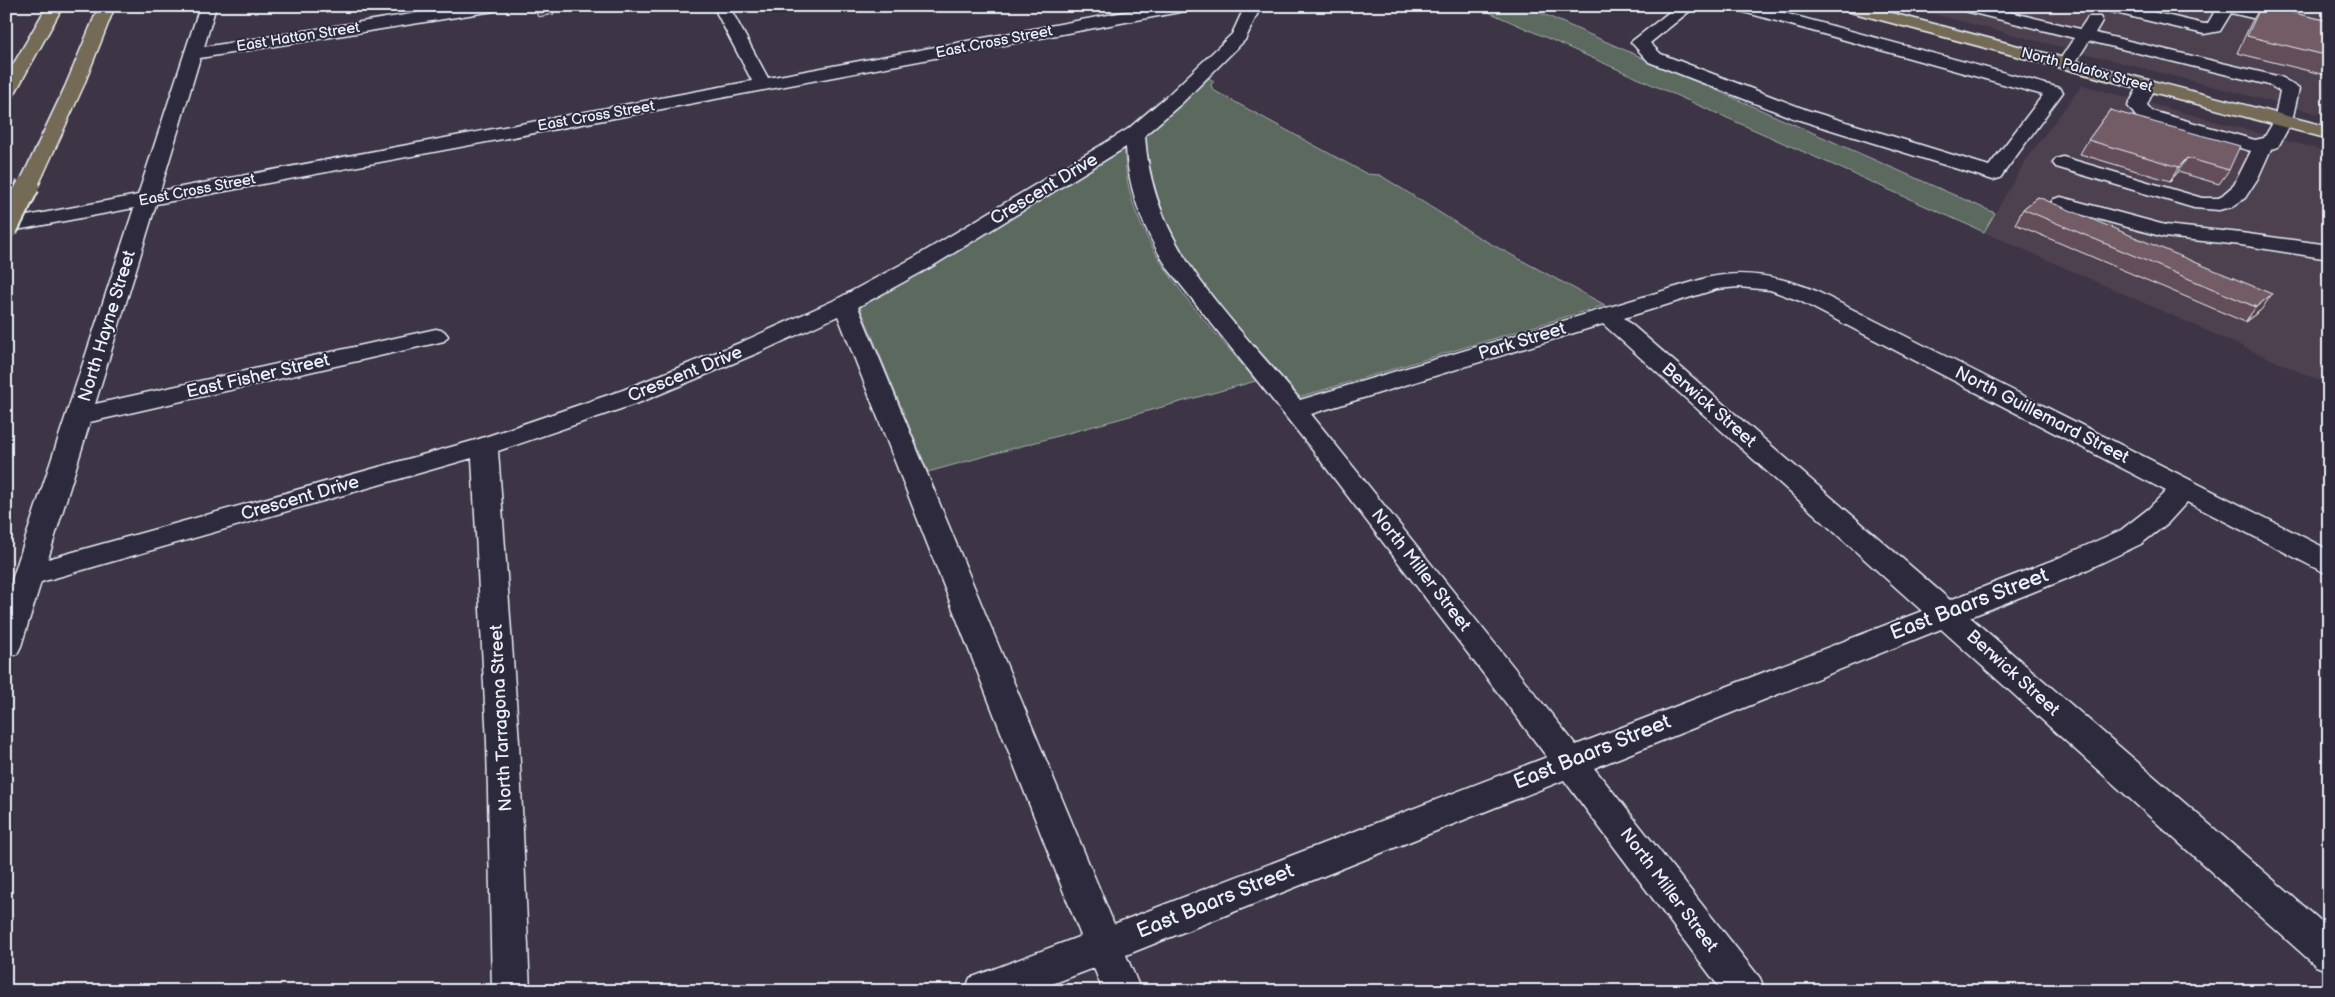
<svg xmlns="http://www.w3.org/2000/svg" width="2335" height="997" font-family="'Balsamiq Sans',sans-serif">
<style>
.built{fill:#4d404f}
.green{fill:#5b695f;stroke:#a2adac}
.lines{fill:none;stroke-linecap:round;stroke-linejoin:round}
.minor-casing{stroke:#e8f1f8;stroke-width:3}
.major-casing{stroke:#e8f1f8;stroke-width:3}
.highway-casing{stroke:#e8f1f8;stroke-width:3}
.minor{fill:#2f2a3d;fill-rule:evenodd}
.major{fill:#746b55;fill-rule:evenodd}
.highway{fill:#746b55;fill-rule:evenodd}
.highway-bridge-casing{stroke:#e8f1f8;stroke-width:26;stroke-linecap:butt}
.highway-bridge{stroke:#746b55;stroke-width:22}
.wall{fill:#634e58;stroke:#e8f1f8}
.shaded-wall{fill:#504047;stroke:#e8f1f8}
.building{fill:#735b66;stroke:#e8f1f8}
.labels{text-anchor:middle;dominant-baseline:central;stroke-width:4;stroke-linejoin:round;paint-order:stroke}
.far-street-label{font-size:15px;fill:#e8f1f8;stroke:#2f2a3d}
.street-label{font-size:18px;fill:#e8f1f8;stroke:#2f2a3d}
.near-street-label{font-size:21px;fill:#e8f1f8;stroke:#2f2a3d}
</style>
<rect width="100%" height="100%" fill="#3d3445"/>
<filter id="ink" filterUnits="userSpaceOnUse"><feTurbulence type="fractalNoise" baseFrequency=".02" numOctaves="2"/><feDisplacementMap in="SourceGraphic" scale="10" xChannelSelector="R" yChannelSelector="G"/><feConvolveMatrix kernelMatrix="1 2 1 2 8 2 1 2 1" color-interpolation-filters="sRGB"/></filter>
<g filter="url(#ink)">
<path class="built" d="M1902,6H2329V117L2319,114Z
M2082,85L2329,152V385L1984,232L2027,158Z"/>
<path class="green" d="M1475,6H1525L1995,213L1984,232Z
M1209,78L1214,81L1211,85L1213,90L1367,174L1380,175L1480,238L1605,305L1300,397C1235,321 1147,243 1146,135Z
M1125,149C1123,241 1202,315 1256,381L928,472L860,307L930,268Z"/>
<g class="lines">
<defs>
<path id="minor" d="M200,6H216L204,47L461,6H502L494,11L200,58L160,191L752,81L713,6H729L768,78L1157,6H1193L1185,11L156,204L95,404L436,329L444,331L448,336L444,341L436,343L90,422L48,559L476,440L623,390L742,342L837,299L915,257L1128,129L1168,95L1232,34L1245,6H1261L1245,40L1182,103L1145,135C1152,250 1231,316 1300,400L1706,278C1744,269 1780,276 1816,291L2329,550V574L2319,570L2187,502L2168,523L2141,544L2076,575L1970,617L2329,928V971L2316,966L1941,629L1594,768L1760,978L1765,991H1722L1564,780L1126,955L1141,991H1103L1094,968L1034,991H965L970,978L1081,936L838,316L760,352L641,402L498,451L519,742L530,991H492L487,742L472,458L41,582L21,646L17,654L6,658V598L134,208L6,232V220L138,195ZM1126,147C1128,191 1145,233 1169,270L1314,452L1547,757L1114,924L858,307L931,267ZM1739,287L1770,290L1800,301L2166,491L2148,509L2121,530L2056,559L1950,600L1624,318L1717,289ZM1603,324L1922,611L1576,745L1311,414Z
M1677,6H1696L1650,43L1661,54L1807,110L1989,166L2043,95L1733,9L1731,6H1759L2060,88L2063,92L2000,178L1993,180L1793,118L1649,62L1631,42Z
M1955,6H1985L2080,29L2088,17H2100L2102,21L2095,33L2281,77L2299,89L2292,121L2278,147L2271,149L2258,178L2245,198L2232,207L2219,210L2194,208L2056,167L2053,163L2056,159L2063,157L2202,198H2219L2234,185L2251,151L2138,119L2128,106L2141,81H2153L2156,85L2147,105L2152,111L2255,140L2264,138L2274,121L2280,91L2269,85L2089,41L2072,68H2060L2057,64L2074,38L1957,9Z
M2097,6H2127L2204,24L2208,23L2218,6H2244L2329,26V36L2231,13L2220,31L2204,34L2099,9Z
M2319,6H2329V12Z
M2061,197L2165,225L2241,233L2329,245V259L2241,245L2164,237L2054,207L2051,203L2054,199Z"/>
<path id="major" d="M1837,6H1865L2329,127V139L1839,9Z"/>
<path id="highway" d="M47,6H63L15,93L12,97L6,98V77Z
M99,6H115L83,87L38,186L35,190L28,192L21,190L18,186L65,87Z"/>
</defs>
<use href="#minor" class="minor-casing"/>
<use href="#major" class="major-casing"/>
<use href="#highway" class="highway-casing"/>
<use href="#minor" class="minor"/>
<use href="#major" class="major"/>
<use href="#highway" class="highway"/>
<defs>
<path id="highway-bridge" d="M6,229L28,186"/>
</defs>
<use href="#highway-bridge" class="highway-bridge-casing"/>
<use href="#highway-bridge" class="highway-bridge"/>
</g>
<path class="wall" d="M2261,6L2329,21V76L2237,53L2251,23Z
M2110,110L2229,170L2219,184L2178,172L2170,181L2080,154L2088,140Z
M2038,197L2261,310L2245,322L2015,224L2023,209Z"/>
<path class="shaded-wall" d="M552,10L554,14L538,17L536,13Z
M2187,158L2178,172L2170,181L2179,167Z
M2272,294L2261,310L2245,322L2256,307Z"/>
<path class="building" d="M534,6H551L552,10L536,13Z
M2261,6H2264L2329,21V56L2247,36Z
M2110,110L2240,146L2229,170L2187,158L2179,167L2088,140Z
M2038,197L2272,294L2256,307L2023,209Z"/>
</g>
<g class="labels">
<g class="far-street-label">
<text transform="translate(298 37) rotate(-9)">East Hatton Street</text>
<text transform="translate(994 42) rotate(-11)">East Cross Street</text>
<text transform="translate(2087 70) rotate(15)">North Palafox Street</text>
<text transform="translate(596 116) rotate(-10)">East Cross Street</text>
<text transform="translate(197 190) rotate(-11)">East Cross Street</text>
</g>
<g class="street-label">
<text transform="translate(1044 189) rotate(-31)">Crescent Drive</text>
<text transform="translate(107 326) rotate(-73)">North Hayne Street</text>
<text transform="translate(1522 341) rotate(-17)">Park Street</text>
<text transform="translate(685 374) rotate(-22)">Crescent Drive</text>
<text transform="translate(258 376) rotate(-13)">East Fisher Street</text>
<text transform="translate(1709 405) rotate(41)">Berwick Street</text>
<text transform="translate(2042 415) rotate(27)">North Guillemard Street</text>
<text transform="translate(300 498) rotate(-16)">Crescent Drive</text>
<text transform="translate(1421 570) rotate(52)">North Miller Street</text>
<text transform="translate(2013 673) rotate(42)">Berwick Street</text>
<text transform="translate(501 718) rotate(-93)">North Tarragona Street</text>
<text transform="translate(1669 890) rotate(53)">North Miller Street</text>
</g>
<g class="near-street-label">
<text transform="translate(1969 604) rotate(-21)">East Baars Street</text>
<text transform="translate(1592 752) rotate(-22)">East Baars Street</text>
<text transform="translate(1215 901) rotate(-22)">East Baars Street</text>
</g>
</g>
<rect width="2335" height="997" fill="none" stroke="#2f2a3d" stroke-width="25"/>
<rect x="12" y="12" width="2310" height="972" fill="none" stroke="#e8f1f8" stroke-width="2" filter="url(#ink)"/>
</svg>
